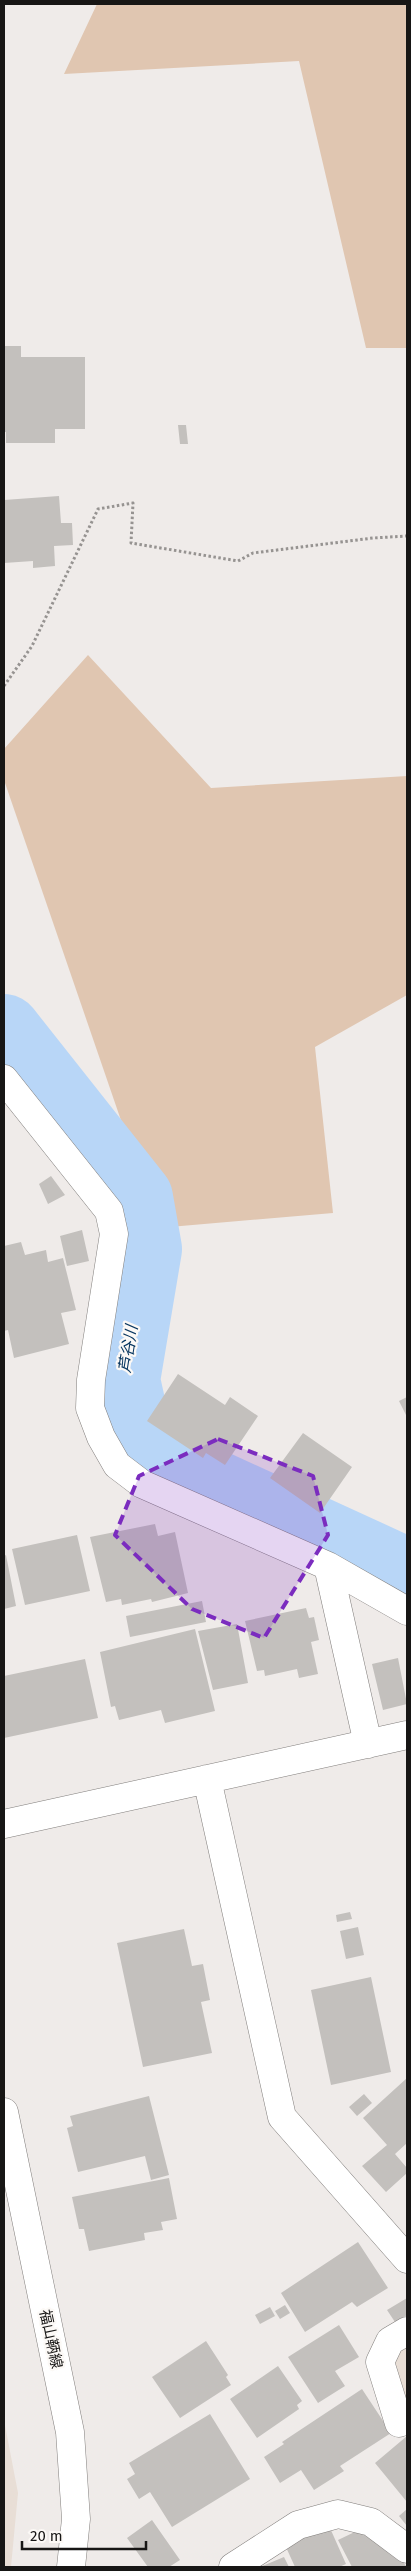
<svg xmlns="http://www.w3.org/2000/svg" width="411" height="2571" font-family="'Fira Sans','Noto Sans JP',sans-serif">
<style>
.built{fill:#e8ded6}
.green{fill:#e0c6b1}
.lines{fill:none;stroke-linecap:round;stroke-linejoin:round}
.river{stroke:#b8d6f7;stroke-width:74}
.building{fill:#c3c0bd}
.street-casing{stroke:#827f7d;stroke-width:29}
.primary-casing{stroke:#827f7d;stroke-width:29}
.path{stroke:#969391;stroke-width:3;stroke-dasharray:2.5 2.5;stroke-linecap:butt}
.street{stroke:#fff;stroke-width:28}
.primary{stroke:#fff;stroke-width:28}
.marked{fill:#7b2cbf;fill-opacity:0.2;stroke:#7b2cbf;stroke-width:4;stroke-dasharray:10 6;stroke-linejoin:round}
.labels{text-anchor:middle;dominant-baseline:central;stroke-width:4.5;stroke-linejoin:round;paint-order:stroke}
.street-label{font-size:15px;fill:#171615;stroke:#fcf9f6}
.water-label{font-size:16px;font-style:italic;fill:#0a3861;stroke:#fcf9f6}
</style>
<rect width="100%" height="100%" fill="#efebe9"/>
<path class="built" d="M407,2341V2418L391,2369L396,2349Z
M4,2420L18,2493L11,2567H4Z"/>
<path class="green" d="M97,4H407V348H366L299,61L64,74Z
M88,655L211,788L407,776V995L315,1047L333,1213L158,1228L4,780V749Z"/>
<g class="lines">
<path class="river" d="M4,1031L136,1198L145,1249L123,1380L135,1435L158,1461L407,1575"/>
</g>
<path class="building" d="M4,346H21V357H85V429H55V443H6V432H4Z
M178,425H186L188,444H180Z
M59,496L61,523H72L73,545L54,546L55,566L33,568V561L4,563V500Z
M51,1176L65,1195L48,1204L39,1184Z
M82,1230L89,1261L67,1266L60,1236Z
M21,1242L25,1255L46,1250L48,1262L63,1258L76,1310L61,1313L69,1344L14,1358L8,1330L4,1331V1246Z
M178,1374L225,1405L230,1397L258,1416L225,1465L206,1453L203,1458L147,1421Z
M407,1397V1417L399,1401Z
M303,1433L352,1467L320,1513L270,1478Z
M155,1524L158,1536L175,1532L188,1593L152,1602L151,1599L122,1605L121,1599L106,1602L90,1537Z
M77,1535L90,1591L25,1605L12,1549Z
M6,1555L16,1606L4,1609V1556Z
M202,1601L206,1622L130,1637L126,1616Z
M306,1608L309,1618L314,1617L319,1640L311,1642L318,1674L299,1678L297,1669L265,1676L264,1670L257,1671L245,1621Z
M237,1624L248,1683L213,1690L198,1631Z
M195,1629L215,1711L165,1723L161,1710L119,1720L115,1706L111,1707L100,1652Z
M398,1658L407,1704L383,1710L372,1664Z
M85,1659L98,1718L4,1738V1676Z
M350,1912L352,1919L337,1922L336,1915Z
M358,1927L364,1955L346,1959L340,1931Z
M184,1929L192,1966L203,1964L210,2000L201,2002L212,2053L143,2067L117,1943Z
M371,1977L391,2072L331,2085L311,1990Z
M407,2078V2143L395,2154L407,2168V2173L386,2192L362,2166L387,2145L363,2118Z
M364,2094L372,2103L357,2116L349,2107Z
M149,2096L169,2175L151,2180L145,2156L78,2172L67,2128L73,2126L70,2116Z
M169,2178L177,2219L161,2222L163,2230L144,2233L145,2240L89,2251L84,2229H79L72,2197Z
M358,2242L388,2288L357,2307L352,2302L305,2332L281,2293Z
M407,2298V2315L395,2322L387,2310Z
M285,2305L290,2313L280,2319L275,2311Z
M270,2307L275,2316L260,2324L255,2315Z
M339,2325L359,2357L335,2371L345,2386L318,2403L288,2357Z
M206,2341L228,2375L226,2377L231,2385L180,2418L152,2377Z
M278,2366L302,2401L297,2405L299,2409L257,2438L230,2399Z
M362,2389L391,2433L340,2466L344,2471L314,2490L301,2470L280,2483L264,2457L284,2444L282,2442Z
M210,2414L250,2479L172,2527L150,2492L139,2499L127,2479L135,2474L129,2463Z
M407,2436V2502L375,2463Z
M407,2509V2526L399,2516Z
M152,2520L180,2560L169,2567H148L127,2538Z
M330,2528L346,2564L339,2567H295L285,2545Z
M363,2528L389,2546L407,2567H352L338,2540Z
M284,2557L289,2567H260Z"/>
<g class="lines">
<defs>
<path id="street" d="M4,1079L109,1211L114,1234L91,1380L90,1408L101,1437L117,1465L142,1484L328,1566L407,1611
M328,1566L368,1744
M207,1779L282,2117L407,2259
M4,1824L407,1735
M399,2423L380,2362L390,2341L407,2331
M233,2567L298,2525L338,2514L371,2522L407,2549"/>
<path id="primary" d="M4,2112L70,2432L76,2519L71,2567"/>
</defs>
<use href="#street" class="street-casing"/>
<use href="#primary" class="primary-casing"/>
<path class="path" d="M4,686L32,646L98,509L133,503L131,543L238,561L253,553L373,538L407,536"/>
<use href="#street" class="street"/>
<use href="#primary" class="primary"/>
</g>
<path class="marked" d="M218,1439L313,1476L328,1535L264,1638L192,1609L115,1535L139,1476Z"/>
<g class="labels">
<g class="street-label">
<text transform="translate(51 2339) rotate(78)">福山鞆線</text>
</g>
<g class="water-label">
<text transform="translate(128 1349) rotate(-81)">芦谷川</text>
</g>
</g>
<rect width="411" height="2571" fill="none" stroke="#171615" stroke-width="10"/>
<path d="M22 2541v8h124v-8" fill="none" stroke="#171615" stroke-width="2.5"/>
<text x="30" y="2541" font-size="15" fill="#171615" stroke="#fcf9f6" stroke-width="4" paint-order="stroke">20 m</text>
</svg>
